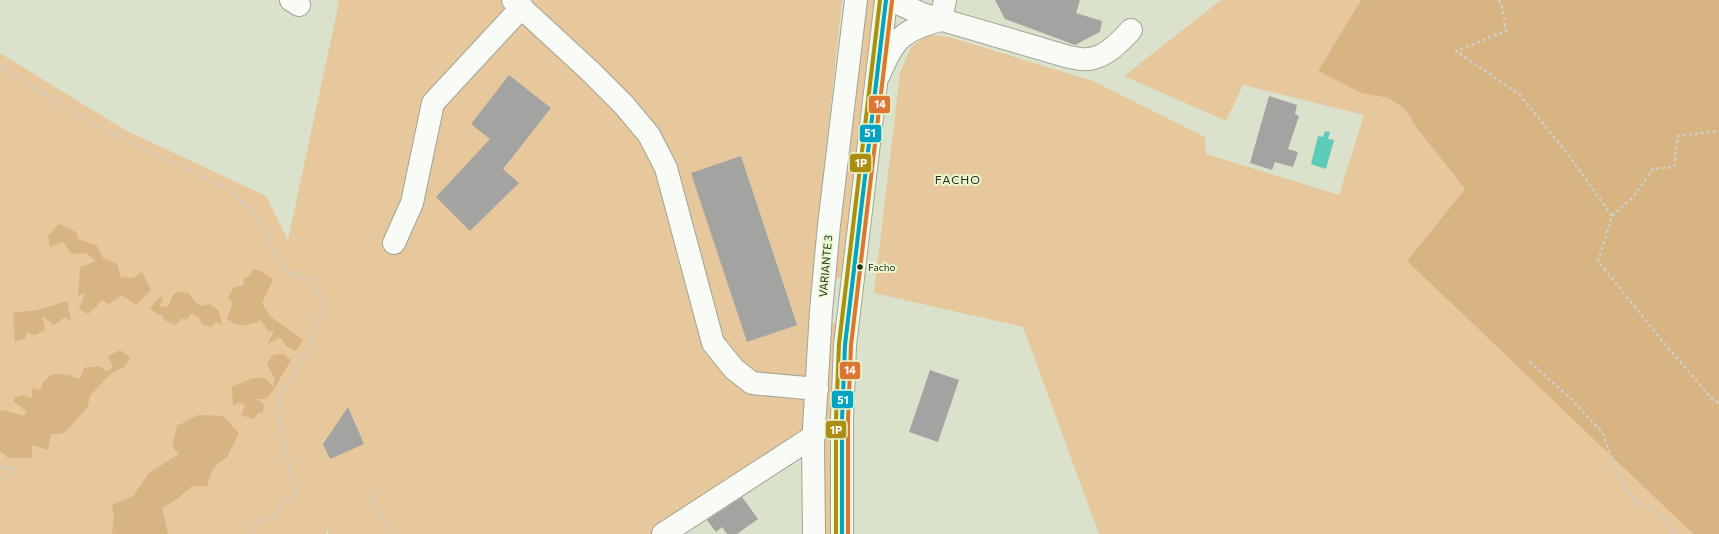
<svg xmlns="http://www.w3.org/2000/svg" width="1719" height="534" font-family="Commissioner,sans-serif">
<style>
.green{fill:#e7c79c}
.forest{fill:#d8b482}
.water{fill:#5cccb9}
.building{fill:#a3a4a1}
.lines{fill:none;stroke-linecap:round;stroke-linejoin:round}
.minor-casing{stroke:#9fa594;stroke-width:24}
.major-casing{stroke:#9fa594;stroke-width:24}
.path{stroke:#cdcfc9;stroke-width:2.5;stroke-dasharray:3 3;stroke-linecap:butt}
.minor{stroke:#f9fbf7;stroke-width:22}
.major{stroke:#f9fbf7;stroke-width:22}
.bus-1-casing{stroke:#eaf8d0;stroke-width:7}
.bus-2-casing{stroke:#eaf8d0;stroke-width:7}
.bus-3-casing{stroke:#eaf8d0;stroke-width:7}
.bus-1{stroke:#02a3c5;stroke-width:4}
.bus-2{stroke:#dc7633;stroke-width:4}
.bus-3{stroke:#ab8f14;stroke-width:4}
.bus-dot{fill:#282d1e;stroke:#eaf8d0;stroke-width:1.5}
.labels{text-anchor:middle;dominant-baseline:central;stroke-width:4;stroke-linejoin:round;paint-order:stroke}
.bus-label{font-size:10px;fill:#282d1e;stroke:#eaf8d0;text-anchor:start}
.street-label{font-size:11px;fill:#282d1e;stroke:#eaf8d0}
.neighbourhood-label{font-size:12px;letter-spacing:1px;fill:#282d1e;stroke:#eaf8d0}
.line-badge{stroke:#eaf8d0;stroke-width:1.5}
.badge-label{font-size:11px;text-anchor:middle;font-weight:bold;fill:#fff}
</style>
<rect width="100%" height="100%" fill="#dae2cc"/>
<path class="green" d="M335,0H842L810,301L801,447L656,534H328V529L325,534H0V53L125,130L266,196L288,240L339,2Z
M866,0H874L841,278H832Z
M1221,0H1361L1318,71L1361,93L1388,98L1405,109L1416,127L1465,189L1407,261L1693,534H1099L1023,327L874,293L900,73L911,47L927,35L949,37L1093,81L1205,137L1206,154L1339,195L1364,115L1243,85L1226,121L1124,76Z
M829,323H836L830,477L832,534H824L823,419Z"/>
<path class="forest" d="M1361,0H1719V534H1693L1407,261L1465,189L1416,127L1405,109L1388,98L1361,93L1318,71Z
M59,224L76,232L78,239L97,246L103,258L117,264L121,277L132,278L142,272L151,290L136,305L122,295L109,304L102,300L97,306L88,314L79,309L85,293L78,296L80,267L96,261L86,253L72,254L63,242L50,247L48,236Z
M254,269L261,271L273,279L262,303L270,316L303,340L296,351L286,346L280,337L268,344L274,331H268L261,320C246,326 241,328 227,319L233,302L228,298L234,287L244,285L243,279L249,276Z
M178,291L189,293L194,301L201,306L210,304L219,311L222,325L216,322L212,327L203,325L199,318L192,313L187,319H181L175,325L164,320L162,314L158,315L150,308L160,297H163L160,306L168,307L173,295Z
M67,301L71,322L65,317L54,325L42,316L45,330L35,335L26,332V338L15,342L13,313L37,310Z
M120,350L130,357L125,367L115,371L106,378L90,396L88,407L64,433L51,434L48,450L32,445V458H8L0,451V411L3,410L24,416L27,412L13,401L15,397L23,395L32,398V388L40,390L44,381L52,374L69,375L80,379L84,368L99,366L107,371L113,368L108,356Z
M283,354L291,360C287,366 271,396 267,398C265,399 260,399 257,399L264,404L263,412L258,413L253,419L241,415L245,406L240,402L233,406L232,387L252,378H265L273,387L275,379L267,365L272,355Z
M198,415L223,416L239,433L227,457L213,468L207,486H192L177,499L162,508L168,534H112L114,518L112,505L133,496L149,473L179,454L172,447L177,426Z"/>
<path class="water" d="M1325,131L1330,132L1328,139L1334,140L1326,169L1311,164L1318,136L1323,137Z"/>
<path class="building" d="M995,0H1080L1076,13L1102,21L1100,32L1075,45L1005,19Z
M509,75L551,108L503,169L519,183L470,231L436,197L490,139L471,124Z
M1269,96L1297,105L1295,114L1299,116L1288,149L1298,152L1293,167L1275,162L1272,170L1250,163Z
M741,156L797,325L747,342L691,173Z
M930,370L959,380L938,442L909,432Z
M348,407L364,444L330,459L323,444Z
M742,497L758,519L737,534H727L722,527L716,532L707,520Z"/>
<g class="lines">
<defs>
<path id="minor" d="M291,0L299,5
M513,0L590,71L624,105L649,135L666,168L713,343L734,369L752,383L817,389
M896,0L902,5L922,14L1069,57C1075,58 1082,60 1088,59C1105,58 1120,42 1131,30
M941,20L945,0
M879,75C894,39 902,30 941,20
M394,243L412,203L433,103L522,7
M663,534L814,436"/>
<path id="major" d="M814,534L813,445L821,311L829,225L856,0
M842,534V420L845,345L886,0"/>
</defs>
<use href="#minor" class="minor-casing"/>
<use href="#major" class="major-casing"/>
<path class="path" d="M1499,0L1502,7L1506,31L1456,51L1520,95L1570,157L1612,216L1598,261L1659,337L1713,400L1719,403
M0,66L93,124L228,190L257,214L277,257L285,269L312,282L326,304L315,326L307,351L278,398L280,423L295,494L274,515L251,525V534
M1612,216L1634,196L1653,169L1674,167L1678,136L1719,131
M1530,362L1569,397L1602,432L1621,483L1637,502L1658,512L1675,534
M0,467L15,468L0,482
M368,491L390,534"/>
<use href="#minor" class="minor"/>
<use href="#major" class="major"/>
<defs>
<path id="bus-1" d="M842,534V420L845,345L886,0"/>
<path id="bus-2" d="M848,534V420L851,345L892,1"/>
<path id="bus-3" d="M836,534V420L839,344L880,0"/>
</defs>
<use href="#bus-1" class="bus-1-casing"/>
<use href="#bus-2" class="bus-2-casing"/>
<use href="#bus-3" class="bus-3-casing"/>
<use href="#bus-1" class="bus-1"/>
<use href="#bus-2" class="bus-2"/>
<use href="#bus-3" class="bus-3"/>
</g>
<circle class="bus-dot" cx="860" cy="267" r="3.5"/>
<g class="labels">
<g class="bus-label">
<text x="868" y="267">Facho</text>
</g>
<g class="street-label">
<text transform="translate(825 266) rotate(-85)">VARIANTE 3</text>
</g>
<g class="neighbourhood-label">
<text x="958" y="179">FACHO</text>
</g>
</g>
<g class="line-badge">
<rect x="868" y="95" width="23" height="19" rx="4" fill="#dc7633"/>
<rect x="859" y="124" width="23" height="19" rx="4" fill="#02a3c5"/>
<rect x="849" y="153" width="23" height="20" rx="4" fill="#ab8f14"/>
<rect x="839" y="361" width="22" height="19" rx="4" fill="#dc7633"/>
<rect x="831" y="390" width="23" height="19" rx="4" fill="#02a3c5"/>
<rect x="825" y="420" width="22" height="19" rx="4" fill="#ab8f14"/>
</g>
<g class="badge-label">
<text x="880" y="108">14</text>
<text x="870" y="137">51</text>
<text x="861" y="167">1P</text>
<text x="850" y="374">14</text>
<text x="843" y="404">51</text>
<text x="836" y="434">1P</text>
</g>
</svg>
